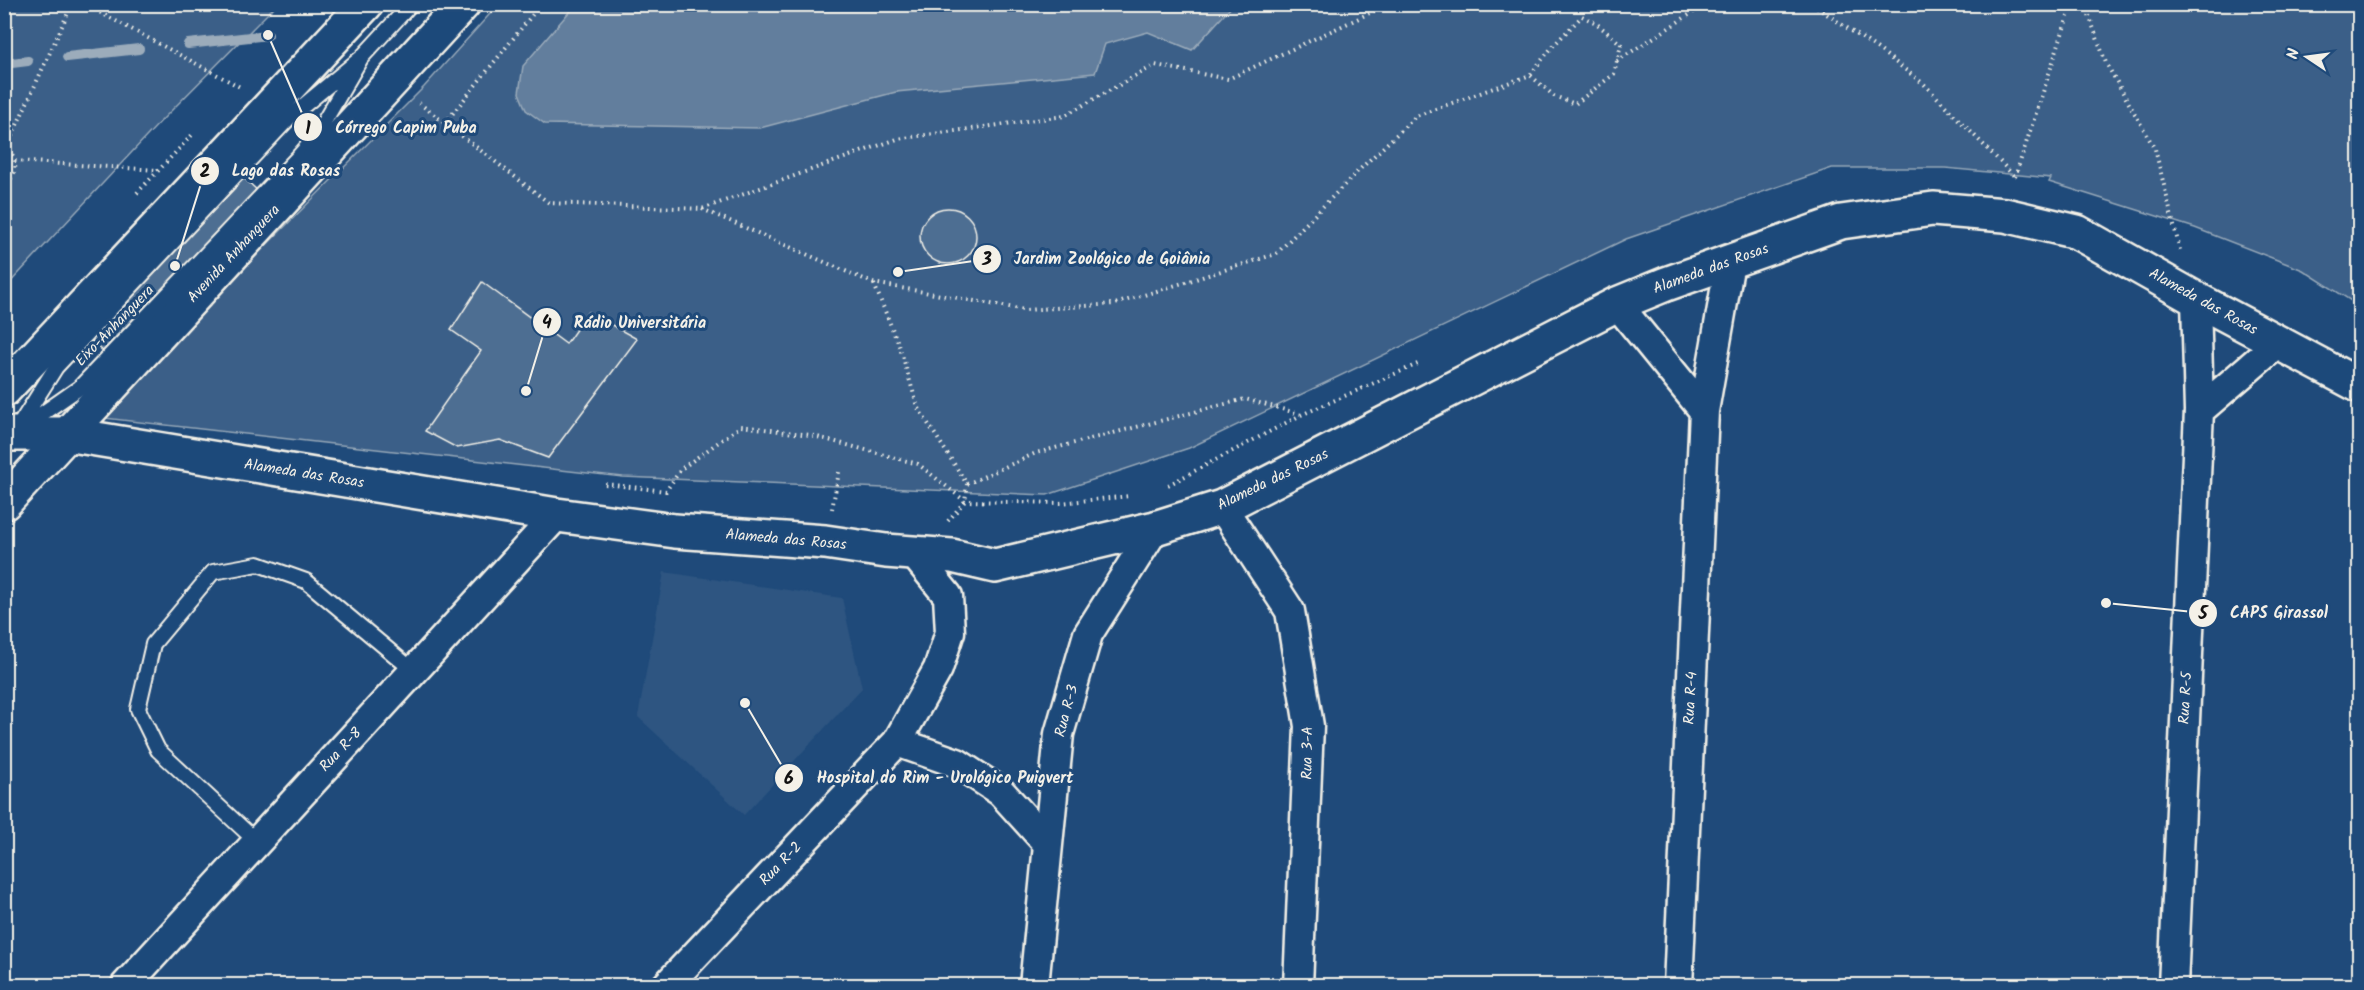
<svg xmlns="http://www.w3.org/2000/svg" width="2364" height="990" font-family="Kalam,sans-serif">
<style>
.built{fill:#2d5581}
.green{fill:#3a5f88;stroke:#97a8b8;stroke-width:1.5}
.water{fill:#627e9d;stroke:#9cacbb;stroke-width:1.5}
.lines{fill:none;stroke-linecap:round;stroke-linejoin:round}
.stream{stroke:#9cacbb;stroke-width:10}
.building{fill:#4d6e92;stroke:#f4f1e8;stroke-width:1.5}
.service-casing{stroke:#f4f1e8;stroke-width:18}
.minor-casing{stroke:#f4f1e8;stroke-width:33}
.secondary-casing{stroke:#f4f1e8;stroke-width:38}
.primary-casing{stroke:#f4f1e8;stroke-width:38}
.path{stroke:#f4f1e8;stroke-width:4;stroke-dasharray:1.5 4.5;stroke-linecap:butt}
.service{stroke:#1f4a7a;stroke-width:14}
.minor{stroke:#1f4a7a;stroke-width:28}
.secondary{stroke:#1f4a7a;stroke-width:33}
.primary{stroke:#1f4a7a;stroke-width:33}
.labels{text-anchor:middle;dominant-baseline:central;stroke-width:6;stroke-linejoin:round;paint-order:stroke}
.street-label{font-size:15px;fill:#f4f1e8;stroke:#1f4a7a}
.leader{fill:none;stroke:#f4f1e8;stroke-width:2}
.callout-dot{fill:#f4f1e8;stroke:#1f4a7a;stroke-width:2}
.mark-label{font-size:18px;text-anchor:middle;font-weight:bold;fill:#111}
.callout-label{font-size:16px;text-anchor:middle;font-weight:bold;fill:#f4f1e8;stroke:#1f4a7a;stroke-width:6;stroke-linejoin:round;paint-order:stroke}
</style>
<rect width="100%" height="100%" fill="#1f4a7a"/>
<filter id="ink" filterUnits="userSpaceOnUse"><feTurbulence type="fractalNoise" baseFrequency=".0167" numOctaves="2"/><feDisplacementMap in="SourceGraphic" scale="12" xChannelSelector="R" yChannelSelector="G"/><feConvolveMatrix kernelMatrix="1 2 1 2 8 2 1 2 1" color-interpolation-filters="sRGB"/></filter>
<g filter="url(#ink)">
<path class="built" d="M664,572L842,598L862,688L744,815L638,717Z"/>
<path class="green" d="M5,4L276,5L161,121L5,288Z
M498,5H2359V306L2303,270L2195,228L2049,182L2051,178L1945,168H1832L1626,239L1189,448L1047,495L623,477L95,417L424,87Z"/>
<path class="water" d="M576,4H1233V5L1192,50L1148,32L1105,44L1095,73L896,92L760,128L545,124L526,110L519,93L523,66Z"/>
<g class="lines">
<path class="stream" d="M559,5L560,4
M188,44L268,35
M67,57L139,49
M4,64L28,61"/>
</g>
<path class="building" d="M244,178L259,192L106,354L91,340Z
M920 236a28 28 0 1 1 56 0a28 28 0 1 1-56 0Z
M482,282L566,344L588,312L637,339L548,458L500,440L457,448L425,431L481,351L451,330Z"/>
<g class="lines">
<defs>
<path id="service" d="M361,58L411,4
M15,432L56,367L290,117L361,58L314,139L299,156L79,388L23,427
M256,841L158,750L138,709L153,644L213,572L258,564L306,581L415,672"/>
<path id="minor" d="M1617,304L1704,411
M2199,411L2278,343
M1222,507L1290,611L1309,726L1298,986
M897,742L957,763L1001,792L1047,843
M125,986L557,515
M666,986L897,742L938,669L950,632L948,596L914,554
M1034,986L1059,734L1088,634L1155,528
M1678,986L1704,411L1730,262
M2173,986L2199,411L2196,299"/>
<path id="secondary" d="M4,434H66L557,515L675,531L825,542L886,551L952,556L995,566L1155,528L1222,507L1617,304L1666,284L1841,222L1933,209L2005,215L2077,232L2196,299L2360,386"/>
<path id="primary" d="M4,390L366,4
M4,503L463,4"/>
</defs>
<use href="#service" class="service-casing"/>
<use href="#minor" class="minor-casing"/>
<use href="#secondary" class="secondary-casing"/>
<use href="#primary" class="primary-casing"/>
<path class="path" d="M84,4L242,88
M1812,4L1878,49L1924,84L2015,177
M2085,4L2106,63L2155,149L2180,250
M1617,61L1706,4
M419,103L549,203L702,209L897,139L1064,116L1155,65L1228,79L1389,4
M445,123L541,4
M4,146C18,155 20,175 4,184
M7,147L72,4
M15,161L158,170
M2015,177L2072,4
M137,193L194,133
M702,209L873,283L1025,310L1115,304L1276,254L1358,171L1416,116L1530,75L1553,46L1582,16L1596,23L1621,44L1614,74L1575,104L1554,96L1530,75
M874,284L900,348L918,408L967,484L965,501L948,521
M605,484L666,491L681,469L741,426L810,435L918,464L965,501L1060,503L1130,496
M967,484L1036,453L1245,399L1300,414
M1168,485L1301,415L1420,363
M832,509L839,472"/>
<use href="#service" class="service"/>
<use href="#minor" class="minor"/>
<use href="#secondary" class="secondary"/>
<use href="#primary" class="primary"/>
</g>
</g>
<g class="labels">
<g class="street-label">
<text transform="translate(234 254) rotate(-47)">Avenida Anhanguera</text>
<text transform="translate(1711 269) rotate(-20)">Alameda das Rosas</text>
<text transform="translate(2203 302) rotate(29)">Alameda das Rosas</text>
<text transform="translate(115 326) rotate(-46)">Eixo-Anhanguera</text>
<text transform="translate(304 474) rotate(9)">Alameda das Rosas</text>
<text transform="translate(1273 480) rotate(-26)">Alameda das Rosas</text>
<text transform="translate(786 540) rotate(5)">Alameda das Rosas</text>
<text transform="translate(1691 698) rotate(-87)">Rua R-4</text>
<text transform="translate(2186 698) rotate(-87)">Rua R-5</text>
<text transform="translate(1067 711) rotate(-75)">Rua R-3</text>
<text transform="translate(341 750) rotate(-47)">Rua R-8</text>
<text transform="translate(1308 753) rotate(-89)">Rua 3-A</text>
<text transform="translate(781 864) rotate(-46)">Rua R-2</text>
</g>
</g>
<path class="leader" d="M268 35L308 127M175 266L205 171M898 272L987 259M526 391L547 322M2106 603L2203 613M745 703L789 778"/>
<g class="callout-dot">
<circle cx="268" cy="35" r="6"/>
<circle cx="175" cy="266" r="6"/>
<circle cx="898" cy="272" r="6"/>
<circle cx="526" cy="391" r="6"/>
<circle cx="2106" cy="603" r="6"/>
<circle cx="745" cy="703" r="6"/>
<circle cx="308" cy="127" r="15"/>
<circle cx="205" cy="171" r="15"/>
<circle cx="987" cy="259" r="15"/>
<circle cx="547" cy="322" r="15"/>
<circle cx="2203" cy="613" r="15"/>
<circle cx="789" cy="778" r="15"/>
</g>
<g class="mark-label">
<text x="308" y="134">1</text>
<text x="205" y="177">2</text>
<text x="987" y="265">3</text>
<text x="547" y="328">4</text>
<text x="2203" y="619">5</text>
<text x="789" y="784">6</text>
</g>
<g class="callout-label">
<text x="406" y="133">Córrego Capim Puba</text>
<text x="286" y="176">Lago das Rosas</text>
<text x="1112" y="264">Jardim Zoológico de Goiânia</text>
<text x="640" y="328">Rádio Universitária</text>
<text x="2279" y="618">CAPS Girassol</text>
<text x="945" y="783">Hospital do Rim - Urológico Puigvert</text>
</g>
<rect width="2364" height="990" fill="none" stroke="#1f4a7a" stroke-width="24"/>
<rect x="12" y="12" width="2340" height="966" fill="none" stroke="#f4f1e8" stroke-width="2" filter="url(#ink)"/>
<g transform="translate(2307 57) rotate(283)" stroke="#1f4a7a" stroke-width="4.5" paint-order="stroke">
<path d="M0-4.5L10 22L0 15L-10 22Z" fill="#f4f1e8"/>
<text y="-9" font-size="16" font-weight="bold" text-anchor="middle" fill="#f4f1e8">N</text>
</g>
</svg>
